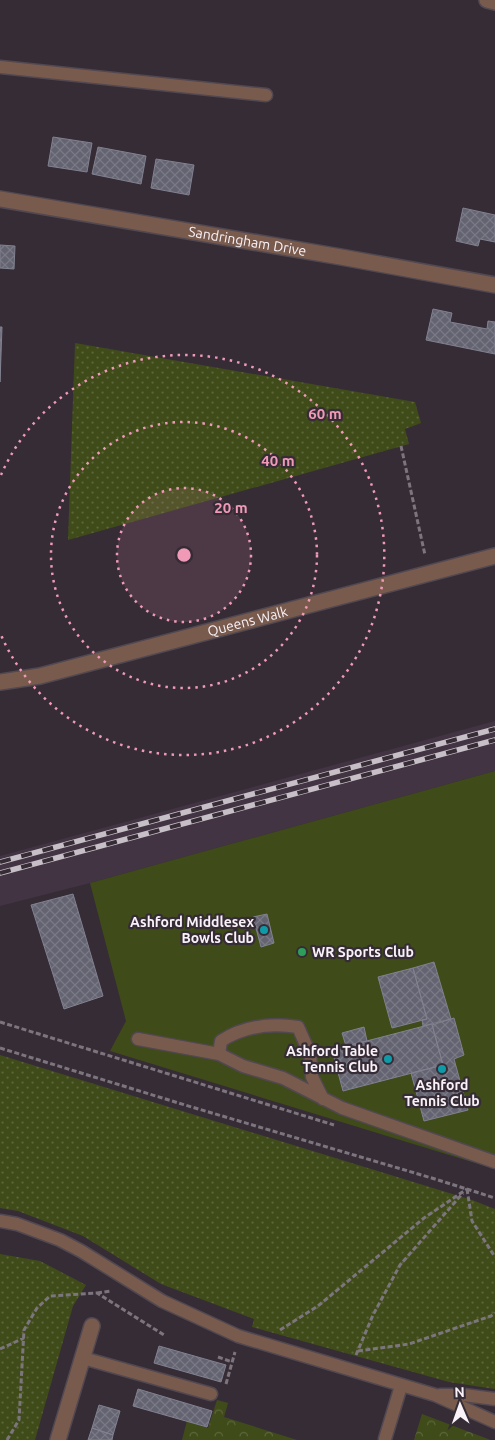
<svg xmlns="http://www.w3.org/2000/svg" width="495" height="1440" font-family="Ubuntu,sans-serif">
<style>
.built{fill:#433443}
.grass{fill:url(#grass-dots)}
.park{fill:url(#park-crowns)}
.pitch{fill:#3f4c19}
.building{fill:url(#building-cross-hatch);stroke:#818190}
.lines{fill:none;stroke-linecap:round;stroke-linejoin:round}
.lane-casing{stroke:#514851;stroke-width:15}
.street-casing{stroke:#514851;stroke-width:18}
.path{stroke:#7d757d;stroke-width:3;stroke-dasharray:5 2.5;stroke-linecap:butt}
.lane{stroke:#795b4d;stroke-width:12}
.street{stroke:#795b4d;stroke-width:15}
.rail-casing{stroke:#c7bfc7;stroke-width:5.5}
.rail{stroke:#362c36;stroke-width:4;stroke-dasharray:11;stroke-linecap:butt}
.ring{fill:none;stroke:#f09ab7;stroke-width:2.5;stroke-dasharray:2.5 5}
.culture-dot{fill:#0f9aa8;stroke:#362c36;stroke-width:2}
.leisure-dot{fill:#2e9e5b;stroke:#362c36;stroke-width:2}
.labels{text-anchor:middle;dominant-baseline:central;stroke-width:4.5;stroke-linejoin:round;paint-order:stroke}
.street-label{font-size:14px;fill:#f9f2f9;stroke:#362c36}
.poi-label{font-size:14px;font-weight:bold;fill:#f9f2f9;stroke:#362c36;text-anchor:end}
.centre{fill:#f09ab7;stroke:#362c36;stroke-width:2.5}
.ring-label{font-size:15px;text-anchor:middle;font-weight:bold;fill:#f09ab7;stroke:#362c36;stroke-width:4.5;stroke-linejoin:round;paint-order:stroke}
</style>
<defs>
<pattern id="grass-dots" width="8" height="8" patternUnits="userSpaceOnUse" patternTransform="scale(1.25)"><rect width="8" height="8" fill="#3f4c19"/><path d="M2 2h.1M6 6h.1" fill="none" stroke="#5c663b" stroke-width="1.8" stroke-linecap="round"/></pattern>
<pattern id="park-crowns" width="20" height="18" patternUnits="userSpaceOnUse" patternTransform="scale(1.25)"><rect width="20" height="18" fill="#3f4c19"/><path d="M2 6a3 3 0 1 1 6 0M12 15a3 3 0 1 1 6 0" fill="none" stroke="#5c663b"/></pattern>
<pattern id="building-cross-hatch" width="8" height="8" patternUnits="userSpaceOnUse" patternTransform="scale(1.25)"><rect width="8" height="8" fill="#636371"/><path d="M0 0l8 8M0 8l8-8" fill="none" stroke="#7a7a86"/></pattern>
</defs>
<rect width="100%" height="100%" fill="#362c36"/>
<path class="built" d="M495,721V771L90,883L0,906V856Z"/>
<path class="grass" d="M75,343L415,402L421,423L405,429L409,444L68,540Z
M0,1055L472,1200L495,1209V1389L449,1382L252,1327L254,1319L161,1284L83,1236L18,1211L0,1208Z
M0,1254L40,1261L86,1285L73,1306L35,1440H0Z"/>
<path class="park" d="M217,1400L228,1403L224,1417L297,1440H182L187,1421L208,1428Z
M422,1414L488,1439L490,1440H414Z"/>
<path class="pitch" d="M495,771V1169L110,1051L126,1021L90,883Z"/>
<path class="building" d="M53,137L92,143L87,172L48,166Z
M98,147L146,156L141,184L92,174Z
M156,159L194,165L189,195L151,188Z
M463,208L495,215V242L480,239L478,246L456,241Z
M0,245L15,246L14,269L0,268Z
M433,309L452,313L450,322L487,329L488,321L495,322V354L426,340Z
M0,327H2L0,382Z
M73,894L103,996L64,1009L31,905Z
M267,914L274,943L261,947L253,917Z
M434,962L451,1019L423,1026L422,1020L427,1019L413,968Z
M413,968L427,1019L392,1028L378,977Z
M454,1018L464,1055L454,1059L468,1110L424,1121L411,1073L443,1065L432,1025Z
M432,1024L443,1065L343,1091L332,1050Z
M364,1027L367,1041L346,1046L342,1033Z
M159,1346L226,1365L221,1382L154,1363Z
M138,1389L212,1411L207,1427L133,1406Z
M99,1405L120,1411L113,1435L92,1428Z
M92,1428L113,1435L112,1440H88Z"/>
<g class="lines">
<defs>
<path id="lane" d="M0,67L266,95
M138,1039L219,1054
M323,1099L312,1077L310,1054L298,1027C271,1023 244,1026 221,1041L219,1054L243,1066L283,1078L342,1108L495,1162
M0,1221L17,1224L60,1240L81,1251L162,1301L238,1336L435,1395L495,1422
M83,1358L211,1394
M440,1395H464L495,1399
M385,1439L401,1386"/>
<g id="street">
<path d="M487,0L495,2"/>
<path id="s1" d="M0,199L341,257L495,285"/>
<path id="s2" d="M0,682L40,676L495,556"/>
<path d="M58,1440L92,1326"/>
</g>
</defs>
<use href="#lane" class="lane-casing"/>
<use href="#street" class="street-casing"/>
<path class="path" d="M401,446L425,555
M0,1022L334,1125
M0,1048L185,1105L435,1179L495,1198
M467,1189L472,1221L495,1257
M97,1293L111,1291
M280,1330L318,1306L424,1218L467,1189
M0,1349L24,1338
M358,1351L409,1344L491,1316L495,1313
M356,1355L373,1315L400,1265L463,1193
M218,1357L232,1362
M226,1384L235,1352
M7,1440L19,1420L24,1330L37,1308L50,1296L97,1293L164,1335"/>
<use href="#lane" class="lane"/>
<use href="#street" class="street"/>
<defs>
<path id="rail" d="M0,862L495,729
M0,873L495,740"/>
</defs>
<use href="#rail" class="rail-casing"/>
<use href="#rail" class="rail"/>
</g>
<circle cx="184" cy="555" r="67" fill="#f09ab7" fill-opacity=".12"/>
<g class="ring">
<circle cx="184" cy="555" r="67"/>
<circle cx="184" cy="555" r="133"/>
<path d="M1 475A200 200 0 1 1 1 635"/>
</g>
<g class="culture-dot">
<circle cx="264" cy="930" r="5"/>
<circle cx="388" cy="1059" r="5"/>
<circle cx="442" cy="1069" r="5"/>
</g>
<circle class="leisure-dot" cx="302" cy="952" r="5"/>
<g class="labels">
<g class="street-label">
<text stroke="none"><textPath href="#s1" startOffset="251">Sandringham Drive</textPath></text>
<text stroke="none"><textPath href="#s2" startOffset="255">Queens Walk</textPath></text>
</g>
<g class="poi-label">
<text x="254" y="922">Ashford Middlesex<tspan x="254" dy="16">Bowls Club</tspan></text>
<text x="312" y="952" text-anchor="start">WR Sports Club</text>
<text x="378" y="1051">Ashford Table<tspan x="378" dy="16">Tennis Club</tspan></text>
<text x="442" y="1085" text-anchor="middle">Ashford<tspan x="442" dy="16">Tennis Club</tspan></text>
</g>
</g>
<circle cx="184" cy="555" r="8" class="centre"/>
<g class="ring-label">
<text x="325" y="419">60 m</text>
<text x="278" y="466">40 m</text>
<text x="231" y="513">20 m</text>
</g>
<g transform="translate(460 1405) rotate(358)" stroke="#362c36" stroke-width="4" paint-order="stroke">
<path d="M0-4L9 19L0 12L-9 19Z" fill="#f9f2f9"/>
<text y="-8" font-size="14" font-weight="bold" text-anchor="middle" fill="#f9f2f9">N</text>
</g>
</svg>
